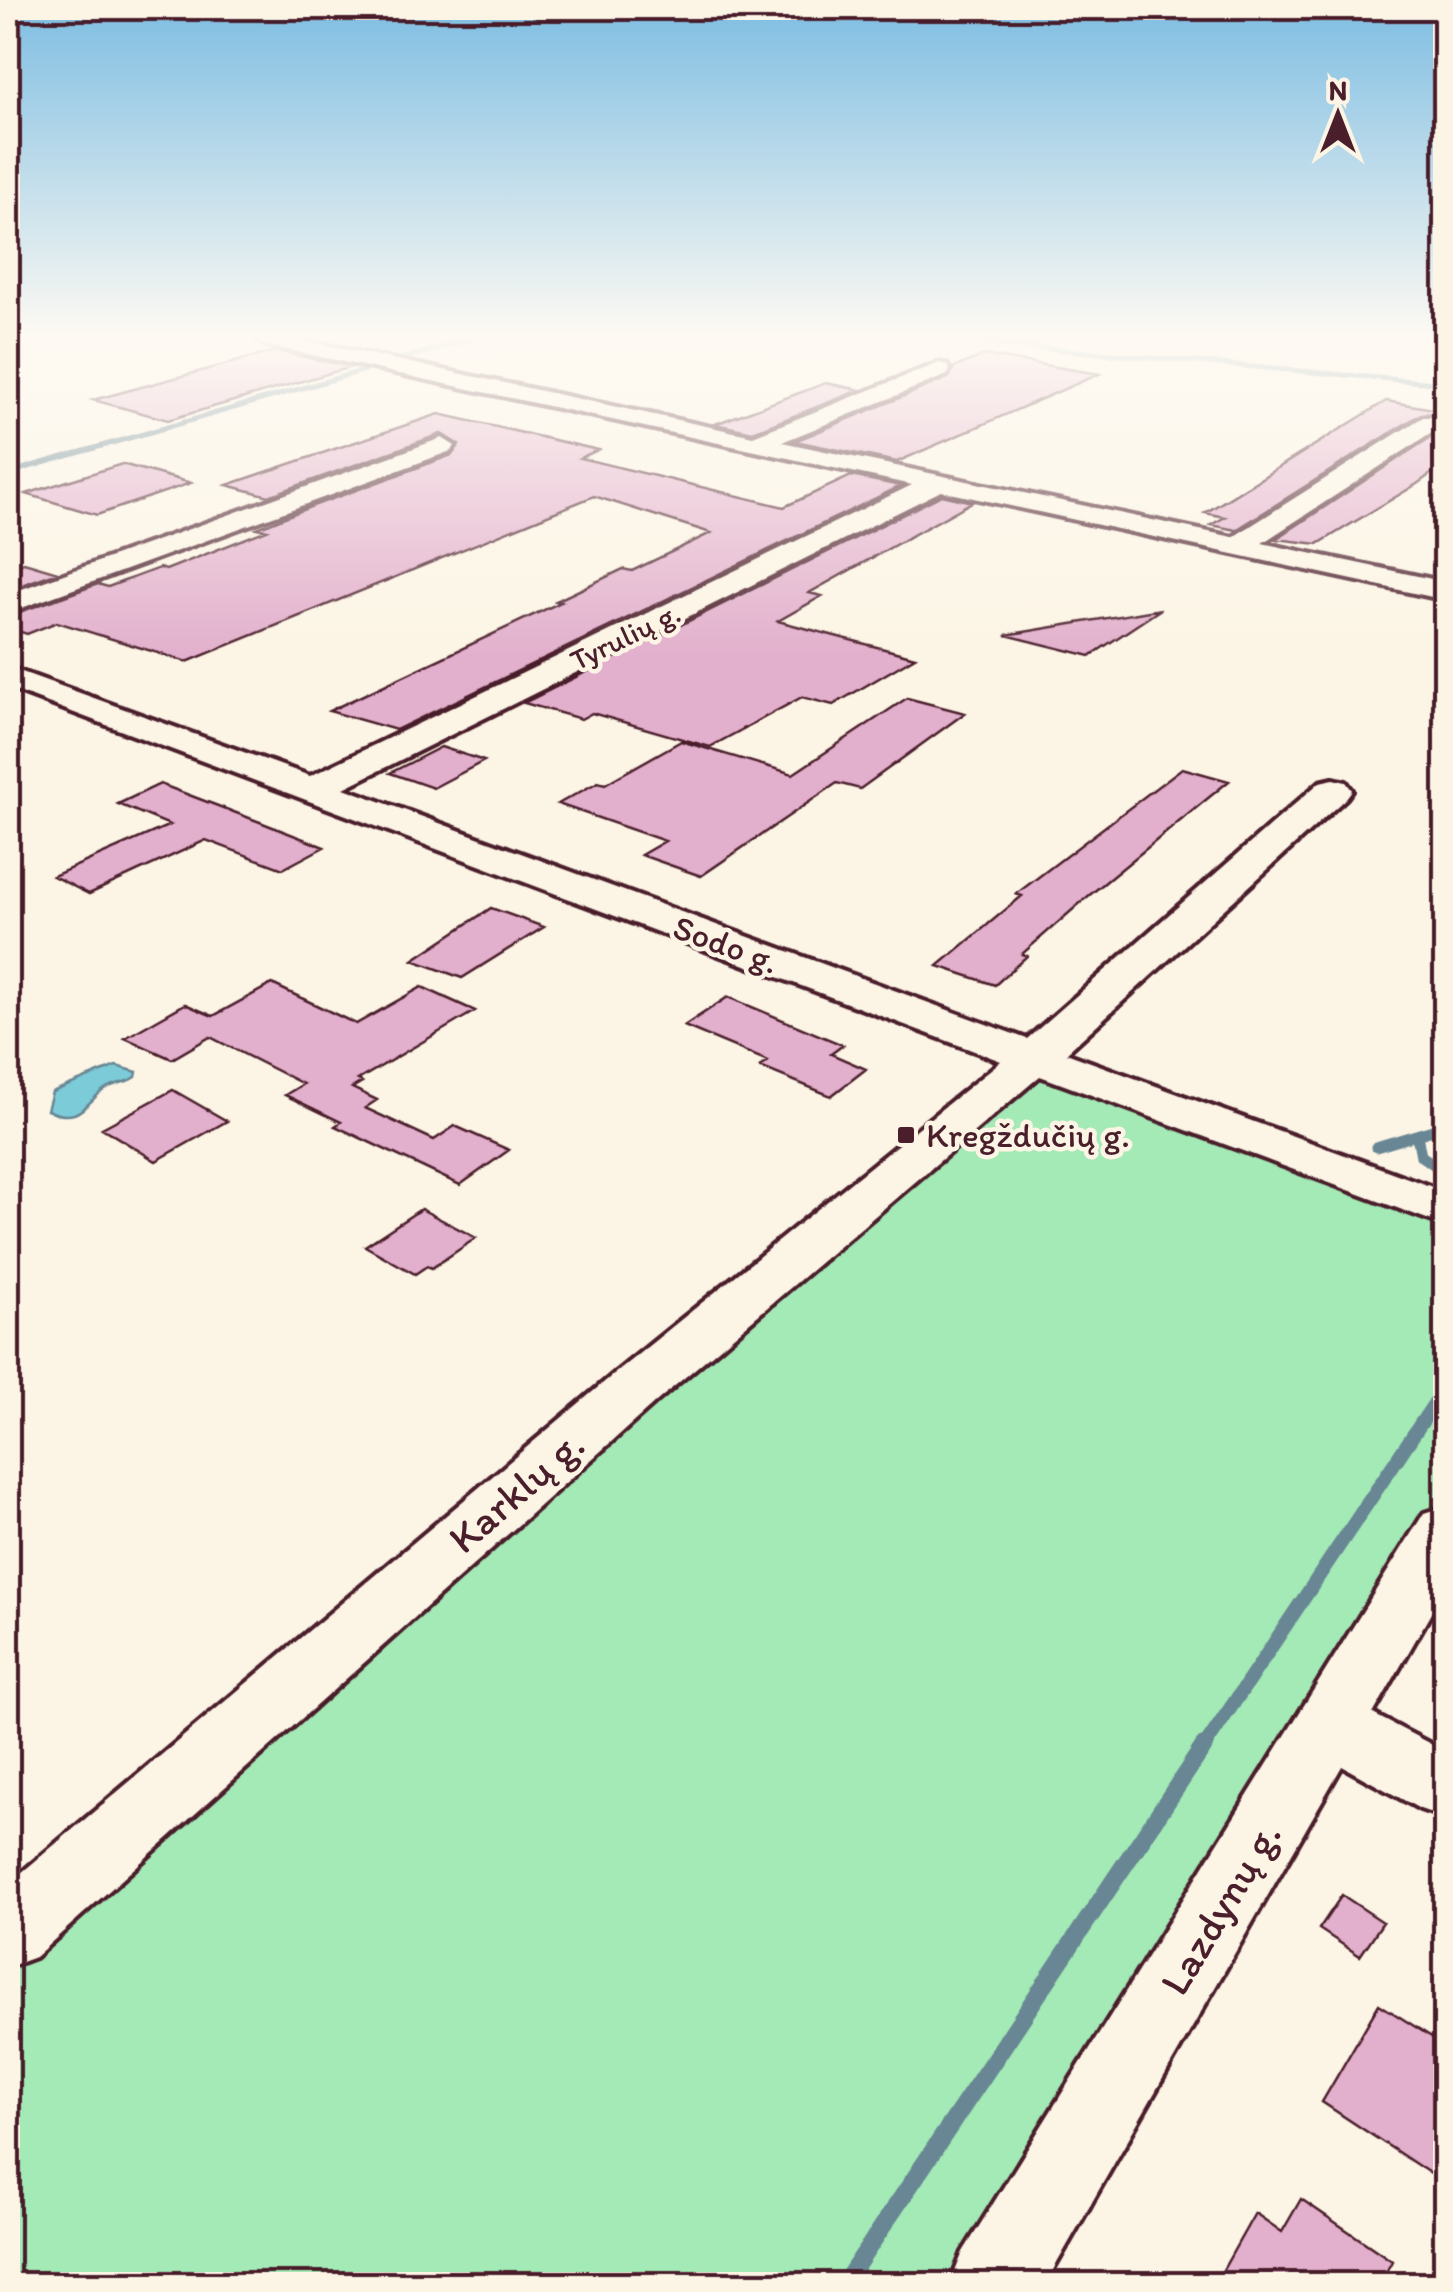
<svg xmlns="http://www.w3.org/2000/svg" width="1453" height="2292" font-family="Itim,sans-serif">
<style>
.green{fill:#a3eab6;stroke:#768470;stroke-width:2.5}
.water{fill:#7ccbd9;stroke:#688693;stroke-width:2.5}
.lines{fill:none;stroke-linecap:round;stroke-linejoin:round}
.stream-far3{stroke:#688693;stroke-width:5}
.stream-far2{stroke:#688693;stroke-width:11}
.stream-far1{stroke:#688693;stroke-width:14}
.stream{stroke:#688693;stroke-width:18}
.building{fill:#e2afcc;stroke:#4a1f2b;stroke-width:2.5}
.minor-casing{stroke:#4a1f2b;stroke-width:8}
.minor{fill:#fcf5e5;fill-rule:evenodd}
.poi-dot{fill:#4a1f2b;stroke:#fcf5e5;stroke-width:4}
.labels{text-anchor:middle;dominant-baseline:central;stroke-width:9;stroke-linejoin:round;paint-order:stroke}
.far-street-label{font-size:30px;fill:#4a1f2b;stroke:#fcf5e5}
.street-label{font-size:35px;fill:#4a1f2b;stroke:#fcf5e5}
.poi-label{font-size:35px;fill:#4a1f2b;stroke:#fcf5e5;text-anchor:start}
.near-street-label{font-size:42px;fill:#4a1f2b;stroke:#fcf5e5}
</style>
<rect width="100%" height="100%" fill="#fcf5e5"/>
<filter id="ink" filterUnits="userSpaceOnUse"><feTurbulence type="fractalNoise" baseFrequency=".01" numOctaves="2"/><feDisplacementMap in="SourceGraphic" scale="20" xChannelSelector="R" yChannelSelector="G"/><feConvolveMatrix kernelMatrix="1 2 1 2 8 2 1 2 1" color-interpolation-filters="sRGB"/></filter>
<g filter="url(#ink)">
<path class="green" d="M1032,1059L1445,1210V1530L995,2284H8V1932L636,1387Z"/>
<path class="water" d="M116,1066L137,1072L136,1077C127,1083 114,1083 105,1089C84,1104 80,1125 47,1110L52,1092Z"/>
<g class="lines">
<path class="stream-far3" d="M942,339L1446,384
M398,360L470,339
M8,473L365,370"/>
<path class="stream-far2" d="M1417,1135L1421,1156L1446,1172
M1376,1147L1446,1126"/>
<path class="stream-far1" d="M1203,1749L1446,1386"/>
<path class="stream" d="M844,2284L1204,1746"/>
</g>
<path class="building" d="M276,351L351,367L168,420L93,400Z
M984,355L1099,374L897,462L795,441L948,378L953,368Z
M826,383L860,390L753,432L715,424Z
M1386,401L1446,411V417L1441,413L1421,414L1236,530L1211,525L1225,517L1205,513Z
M439,414L598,450L580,458L784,507L851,476L901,486L396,730L329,711L561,602L556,601L623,569L632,571L711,533L594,496L187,662L57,622L27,634L8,628V616L98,584L108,587L159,568L166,570L267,530L257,528L310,507L452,455L459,445L441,434L269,496L227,485Z
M1446,427V463L1417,484L1318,544L1276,539Z
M122,464L191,483L97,515L26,494Z
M942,495L972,502L809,593L822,596L778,621L915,657L833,705L802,697L710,747L592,713L581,719L524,703Z
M24,562L58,572L8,590V567Z
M1161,609L1090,656L1006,635Z
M907,698L965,713L860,789L837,783L701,876L641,855L665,841L558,804L598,782L605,784L681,741L793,774Z
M441,747L484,761L433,788L390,773Z
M1182,768L1229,781L1086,898L1022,954L1027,956L995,985L938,966L1022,896L1016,894Z
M160,784L260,822L324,847L283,869L206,840L89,894L53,876L170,825L118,804Z
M491,908L544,927L462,978L413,960Z
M272,984L356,1024L422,987L475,1011L358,1080L362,1082L352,1088L377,1100L365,1108L434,1140L455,1126L509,1150L460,1185L335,1126L341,1122L285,1095L303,1084L210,1037L172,1059L125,1038L185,1004L213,1016Z
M728,997L843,1045L831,1054L866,1069L831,1096L760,1067L768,1061L684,1026Z
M173,1090L227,1121L156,1161L102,1128Z
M421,1209L476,1238L432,1268L427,1266L415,1274L365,1246Z
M1342,1895L1383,1922L1360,1956L1319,1929Z
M1379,2004L1446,2046V2184L1322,2102Z
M1301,2199L1392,2261L1380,2284H1215L1255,2213L1282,2232Z"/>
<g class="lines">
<defs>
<path id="minor" d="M255,339H298L753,436L939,363L947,365L950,370L947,375L782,442L1233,537L1423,417H1441L1444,422L1441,427L1262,543L1446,582V600L941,491L344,788L1027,1039L1320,782L1333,779L1346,782L1352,790L1346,798L1066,1053L1446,1192V1226L1040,1076L657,1401L35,1957L8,1967V1884L615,1373L1001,1061L8,688V667L310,776L912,485L266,345Z
M442,438L455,446L451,451L8,613V594Z
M1446,1506V1587L1373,1714L1446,1752V1818L1420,1809L1342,1766L1045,2284H950L963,2252L1424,1513Z"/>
</defs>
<use href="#minor" class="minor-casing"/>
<use href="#minor" class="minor"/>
</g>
</g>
<linearGradient id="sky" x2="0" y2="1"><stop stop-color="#7dbde2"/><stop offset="0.51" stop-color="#fefaf3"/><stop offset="1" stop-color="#fefaf3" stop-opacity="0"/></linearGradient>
<rect width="1453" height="660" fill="url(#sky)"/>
<rect class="poi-dot" x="896" y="1125" width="20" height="20" rx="5"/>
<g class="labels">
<g class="far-street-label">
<text transform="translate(625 636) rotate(-26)">Tyrulių g.</text>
</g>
<g class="street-label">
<text transform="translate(726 944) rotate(20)">Sodo g.</text>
</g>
<g class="poi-label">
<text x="926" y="1135">Kregždučių g.</text>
</g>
<g class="near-street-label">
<text transform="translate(516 1491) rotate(-41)">Karklų g.</text>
<text transform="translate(1220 1908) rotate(-59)">Lazdynų g.</text>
</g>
</g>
<rect width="1453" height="2292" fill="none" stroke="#fcf5e5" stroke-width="40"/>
<rect x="20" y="20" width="1413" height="2252" fill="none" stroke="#4a1f2b" stroke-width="4" filter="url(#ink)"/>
<g transform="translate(1338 115)" stroke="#fcf5e5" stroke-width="8" paint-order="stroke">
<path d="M0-8L18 38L0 25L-18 38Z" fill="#4a1f2b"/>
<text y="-15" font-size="28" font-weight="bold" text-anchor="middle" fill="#4a1f2b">N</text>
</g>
</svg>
